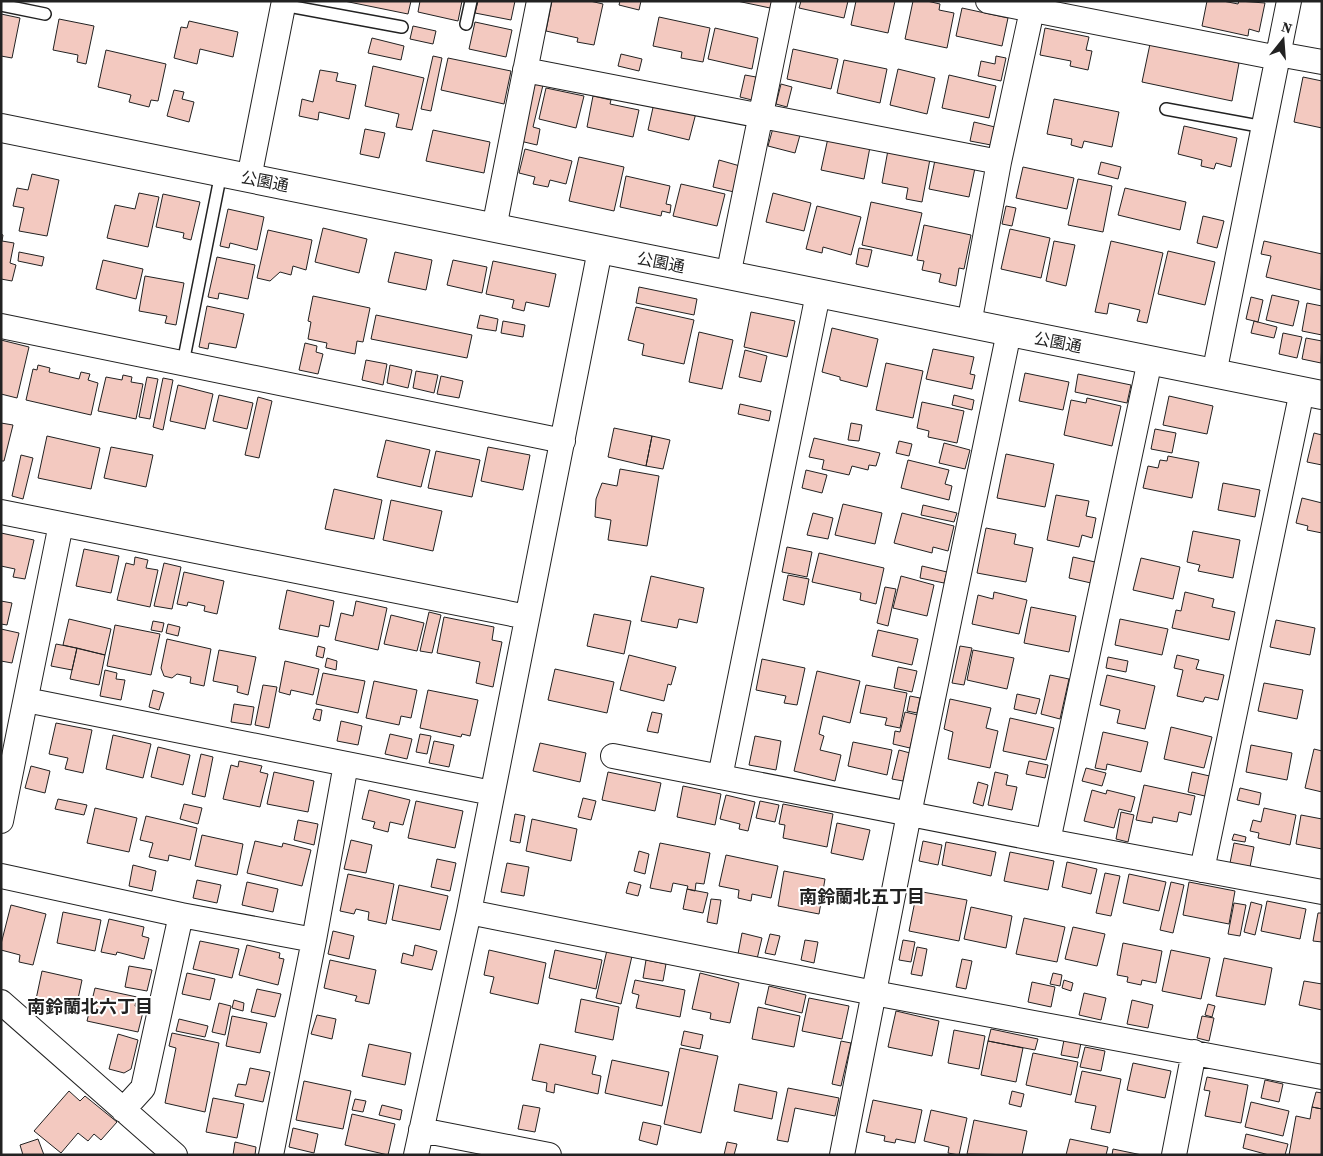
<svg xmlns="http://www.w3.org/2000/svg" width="1323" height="1156" font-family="'Source Serif 4','Noto Sans JP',serif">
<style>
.building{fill:#f3c9c0;stroke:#222}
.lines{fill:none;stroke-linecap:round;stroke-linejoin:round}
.lane-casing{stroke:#222;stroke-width:14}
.street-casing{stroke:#222;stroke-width:26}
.secondary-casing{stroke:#222;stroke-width:30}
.lane{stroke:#fff;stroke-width:11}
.street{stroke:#fff;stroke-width:24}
.secondary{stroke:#fff;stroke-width:28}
.labels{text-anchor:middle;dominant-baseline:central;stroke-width:4;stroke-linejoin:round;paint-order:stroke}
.street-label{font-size:16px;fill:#222;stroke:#fff}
.neighbourhood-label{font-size:18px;font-weight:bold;fill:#222;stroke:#fff}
</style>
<rect width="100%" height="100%" fill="#fff"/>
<path class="building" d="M344,1H411L408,14Z
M420,1H462L458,21L418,12Z
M478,1H515L511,20L475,13Z
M552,1H590L603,4L594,45L577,42L578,38L546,31Z
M620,1H641L639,10L619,5Z
M737,1H772L770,8Z
M801,1H848L844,18L799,8Z
M856,1H895L888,33L851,25Z
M913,1H927L940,4L939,10L954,13L947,48L905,39Z
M1207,1H1223L1238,4L1239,1L1265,3L1259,32L1249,29L1248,36L1202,26Z
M962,8L1008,18L1002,46L956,36Z
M1,14L20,18L12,58L1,56Z
M659,17L710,28L703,62L681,58L682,52L653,46Z
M59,19L94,26L86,64L77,62L78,55L53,50Z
M189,21L238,32L233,57L200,49L197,64L174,58L181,27L187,28Z
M475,22L512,30L506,57L469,49Z
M413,26L436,31L433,44L410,39Z
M715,28L758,38L752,69L708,59Z
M1045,28L1089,37L1086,50L1092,51L1088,70L1070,66L1071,61L1040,55Z
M372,38L404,46L401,60L368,53Z
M1150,44L1239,63L1232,101L1142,82Z
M793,49L838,59L831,89L787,79Z
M106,50L166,64L158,101L151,100L149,107L129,102L131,95L98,87Z
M621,54L642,59L639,71L618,66Z
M433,56L442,58L431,111L421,109Z
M996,56L1006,58L1001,81L978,76L981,61L995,64Z
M448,58L511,71L504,104L441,90Z
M844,60L887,69L880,103L837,93Z
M373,66L424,78L412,130L396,127L399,114L365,106Z
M898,69L935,78L927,114L890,105Z
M320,70L338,73L336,81L356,85L349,119L319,112L318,120L299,116L302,99L313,102Z
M745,75L756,77L752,100L740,97Z
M949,75L996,86L989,118L942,108Z
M1303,77L1322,81V128L1294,122Z
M533,83L543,85L533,127L540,129L537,145L520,141Z
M781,84L792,87L787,107L776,104Z
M546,88L584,96L576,128L539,119Z
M174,90L184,92L182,99L194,102L189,122L167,116Z
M593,96L611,100L610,104L639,110L633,137L587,127Z
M1054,99L1119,112L1112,147L1084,141L1082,148L1071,145L1072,139L1047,134Z
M654,103L696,113L689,140L648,130Z
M974,122L995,127L991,145L970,141Z
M1184,126L1237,138L1231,167L1216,163L1214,169L1201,166L1202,160L1178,154Z
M773,128L800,135L795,153L768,146Z
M365,129L385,133L379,158L360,154Z
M433,130L490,142L484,173L426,161Z
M828,138L870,147L864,179L821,170Z
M525,149L572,161L566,184L550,180L548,187L533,184L535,177L519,173Z
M888,150L930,159L922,202L906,199L908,188L882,183Z
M579,157L624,167L614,211L569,201Z
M719,160L740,166L734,192L713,187Z
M935,160L975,168L969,197L929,189Z
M1101,162L1121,167L1118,179L1098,174Z
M1023,167L1074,178L1067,209L1016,198Z
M32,174L59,180L47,236L19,231L24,208L13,206L17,188L28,190Z
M626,176L670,186L666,204L671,205L670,213L662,211L661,216L620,207Z
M1078,179L1112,186L1103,232L1068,225Z
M681,184L725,194L717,226L673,216Z
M1125,188L1186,202L1180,230L1118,215Z
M139,193L159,197L148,247L107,238L115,205L135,209Z
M773,193L811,203L804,231L766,222Z
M163,194L200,202L191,240L183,238L184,233L156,227Z
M871,202L922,213L912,256L862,245Z
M817,206L861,217L851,255L823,247L822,253L806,249Z
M1006,206L1016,208L1012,226L1002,224Z
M228,209L264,217L257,250L230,243L229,248L220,246Z
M1203,216L1224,221L1217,248L1197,243Z
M924,225L971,235L964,269L959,268L956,286L939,282L941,274L922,270L924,261L917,260Z
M323,228L367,239L359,273L315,262Z
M1010,229L1050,238L1041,278L1001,269Z
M268,230L312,240L306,270L293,266L291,275L280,272L270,281L257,278Z
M1,234L3,235L2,241L14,243L10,263L16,265L12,281L1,279Z
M1054,241L1075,245L1066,286L1046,281Z
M1111,241L1163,253L1147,323L1137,321L1140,310L1109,303L1107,314L1095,312Z
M1264,241L1322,254L1321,290L1266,277L1271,256L1261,254Z
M859,248L872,250L868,267L856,264Z
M1168,251L1215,262L1205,305L1158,294Z
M19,252L44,257L42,266L18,261Z
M395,252L432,260L426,290L388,282Z
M217,257L255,265L248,299L219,293L218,299L208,297Z
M103,260L143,269L136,299L96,289Z
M453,260L487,267L482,293L447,285Z
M493,261L556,274L549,307L526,302L524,311L512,308L514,300L486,294Z
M145,276L184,283L176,325L165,323L167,316L139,311Z
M639,287L697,299L694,315L636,303Z
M1272,295L1299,301L1293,326L1266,320Z
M313,296L370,308L363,342L357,341L355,354L326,348L327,343L308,339L311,322L308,321Z
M1251,297L1263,300L1258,322L1246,319Z
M1307,303L1322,306V335L1302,331Z
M207,306L244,314L236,348L209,343L208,349L199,347Z
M636,307L694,320L684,364L642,355L644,344L628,340Z
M751,312L795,321L787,357L744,347Z
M376,315L472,335L467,358L371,339Z
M480,315L498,319L496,331L477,328Z
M503,321L525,325L523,337L501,333Z
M1254,321L1277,327L1274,338L1251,333Z
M832,328L878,339L867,387L840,380V377L822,372Z
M699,332L733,340L722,389L689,382Z
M1283,333L1302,337L1297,358L1279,354Z
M1306,338L1322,341L1321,363L1302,359Z
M1,340L29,347L17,398L1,394Z
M305,343L317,346L316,352L323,354L318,374L299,370Z
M933,349L974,357L970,374L975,375L972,389L926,379Z
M745,350L767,356L761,382L739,377Z
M366,360L387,364L383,385L362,380Z
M886,363L923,371L913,418L876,410Z
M38,365L50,368L49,372L79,379L81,372L90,374L88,380L98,383L91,415L26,400L33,369L37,370Z
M390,365L412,370L408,388L387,383Z
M416,371L438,375L434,393L413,388Z
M1025,373L1069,382L1063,410L1019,401Z
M1078,374L1131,385L1127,403L1075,392Z
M123,375L132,377L131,382L143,384L136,419L98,411L106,377L122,380Z
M441,376L463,381L459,398L437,394Z
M147,377L158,379L150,419L139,417Z
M163,378L173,380L163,430L153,427Z
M178,385L213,394L205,429L170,421Z
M219,395L253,403L247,429L213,421Z
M954,395L974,400L972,410L952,405Z
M1169,396L1213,406L1207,434L1163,425Z
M258,397L272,401L259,458L245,455Z
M1087,398L1121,406L1112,446L1064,435L1071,400L1086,403Z
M922,402L964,411L957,443L928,437L929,431L917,428Z
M740,404L771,411L769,421L738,414Z
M1,423L13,425L4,461H1Z
M851,423L862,425L859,441L848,440Z
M614,428L652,436L646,466L608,457Z
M1155,429L1176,433L1172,453L1151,449Z
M1314,433L1322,435V465L1307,462Z
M47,436L100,448L91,489L38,478Z
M652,436L670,440L663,469L646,466Z
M814,438L880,453L876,466L869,465L868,470L852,466L849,475L822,469L824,460L809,457Z
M386,440L430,450L421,487L377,477Z
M899,441L912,444L909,456L896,453Z
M944,443L970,450L965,469L939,463Z
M111,447L153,455L146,487L104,478Z
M488,447L530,455L523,490L481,481Z
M436,451L480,460L472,497L428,488Z
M1006,454L1054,464L1045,507L997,498Z
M21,455L33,458L23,499L12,496Z
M1168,456L1199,462L1192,498L1143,488L1148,466L1158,468L1160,460L1167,461Z
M908,460L949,470L945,484L952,486L949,500L901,488Z
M620,469L659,476L647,546L608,540L611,520L595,517L596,499L602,483L617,486Z
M806,470L827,475L822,493L802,488Z
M1223,483L1260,490L1255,517L1218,510Z
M334,489L382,500L374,539L325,529Z
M1056,495L1089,501L1086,516L1096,518L1092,538L1082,535L1079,547L1047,540Z
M1302,498L1322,503V533L1307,530L1308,526L1296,523Z
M391,500L442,511L433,551L383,540Z
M843,504L882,513L875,544L835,535Z
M923,505L957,513L954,522L921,515Z
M813,513L833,518L828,539L807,535Z
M902,513L954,526L948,551L933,547L932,553L894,543Z
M986,528L1016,534L1014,544L1033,548L1026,582L977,573Z
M1193,531L1240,540L1233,578L1198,571L1200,565L1187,562Z
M1,533L34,540L25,579L13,577L15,569L1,566Z
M787,547L812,552L807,577L782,572Z
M84,549L119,556L111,593L76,586Z
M819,553L884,568L876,604L860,600L861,593L812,582Z
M135,557L148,560L146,568L158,570L150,607L117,600L126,563L134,565Z
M1073,557L1095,562L1091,583L1069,578Z
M1141,558L1180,567L1173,599L1133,590Z
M164,563L181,567L172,609L154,606Z
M922,566L947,572L944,583L920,578Z
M184,572L224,581L217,614L204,611L205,606L188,602L187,606L177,604Z
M788,575L809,579L804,605L783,600Z
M651,576L704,588L697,623L679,619L677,628L641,621Z
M901,576L934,585L927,616L893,608Z
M885,587L896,589L888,626L877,623Z
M287,590L334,601L329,627L320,625L318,637L279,629Z
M994,592L1027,600L1019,634L972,624L978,595L993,599Z
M1185,592L1214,599L1212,607L1235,612L1229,640L1172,628L1176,610L1181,611Z
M1,601L12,603L7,625L1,624Z
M356,601L387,608L378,650L335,640L341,613L353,616Z
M1031,607L1076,616L1069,652L1024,643Z
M429,612L441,615L432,653L420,651Z
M594,614L631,621L624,654L587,646Z
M391,615L424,623L417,651L384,644Z
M444,617L494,627L492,640L502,642L493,687L476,683L480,662L437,653Z
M69,619L111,629L105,655L63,645Z
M1120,619L1168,629L1162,655L1115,645Z
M1276,620L1315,628L1310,655L1270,647Z
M153,621L164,623L162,632L151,630Z
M168,624L180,627L178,636L166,633Z
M115,625L160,634L151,675L107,666Z
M1,629L19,633L12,663L1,661Z
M878,630L918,639L912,665L872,656Z
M167,639L211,649L204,686L190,683L191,677L177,674L172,678L164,676L161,668Z
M56,644L77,648L72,670L51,666Z
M318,646L325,648L323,658L316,656Z
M960,646L972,648L964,685L952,683Z
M77,648L105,655L99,685L70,679Z
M219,650L256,657L248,695L237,692L238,686L213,681Z
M973,650L1014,658L1007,689L967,680Z
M629,655L676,667L671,685L668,684L664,701L620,690Z
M1177,655L1199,660L1196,669L1224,675L1218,700L1205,697L1203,702L1177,696L1183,670L1174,668Z
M1108,657L1128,661L1126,672L1106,668Z
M327,658L337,661L336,670L325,667Z
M762,659L805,668L797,705L784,703L786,696L756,690Z
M285,661L319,669L313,695L291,690L290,695L279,692Z
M898,667L917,671L912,692L894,688Z
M555,669L614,682L607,713L548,700Z
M105,670L117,673L116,679L125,680L121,700L100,696Z
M817,671L860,681L850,723L823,716L819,734L824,736L820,750L841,755L835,781L794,771Z
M323,673L365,681L358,713L316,704Z
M1050,675L1069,679L1060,719L1041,714Z
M1107,675L1155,686L1145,729L1117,723L1120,710L1100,705Z
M374,681L417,690L411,718L401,716L399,725L366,718Z
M1264,683L1303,690L1297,719L1258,711Z
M263,685L277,687L269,728L255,725Z
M866,685L907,693L900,728L885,725L887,718L860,713Z
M153,690L164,693L159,710L149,707Z
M428,690L478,700L470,736L462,734L461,737L420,728Z
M1017,694L1040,699L1036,714L1014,709Z
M910,696L920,698L917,713L907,711Z
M950,699L991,708L986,728L998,731L990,768L948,759L953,732L944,729Z
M234,704L254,707L251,725L231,722Z
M316,709L322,710L320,721L313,719Z
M652,712L662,714L658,733L647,731Z
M905,712L918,715L910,748L893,744L895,731L900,732Z
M1010,718L1054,728L1046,760L1003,751Z
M341,721L362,726L358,745L337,741Z
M56,723L92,730L83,773L65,769L68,758L49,754Z
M1171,727L1212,737L1204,768L1164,759Z
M1103,732L1148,742L1141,772L1107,764L1106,770L1095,768Z
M390,734L412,739L407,759L385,754Z
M420,734L431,736L427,754L416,752Z
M113,735L151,744L143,778L106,769Z
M755,736L781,741L776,770L749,765Z
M434,741L454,745L449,767L429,763Z
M853,742L892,750L887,775L848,766Z
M540,743L586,753L580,782L533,771Z
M1251,745L1292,753L1287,780L1246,772Z
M158,747L190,755L183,785L151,777Z
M1314,749L1322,751V792L1305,788Z
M899,750L910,753L903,781L892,779Z
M201,754L213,757L205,797L192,794Z
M239,761L262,766L260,772L268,774L260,807L223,799L231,765L238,767Z
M1029,761L1048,765L1045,778L1026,774Z
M31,766L50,771L45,793L25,788Z
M1086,768L1106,773L1102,786L1082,781Z
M274,772L314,781L308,812L267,804Z
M608,772L661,783L655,811L602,800Z
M995,772L1008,775L1006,785L1017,787L1012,810L988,805Z
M1192,772L1214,777L1209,797L1188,792Z
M978,782L988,785L983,806L973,803Z
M1144,785L1195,796L1191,815L1179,812L1177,822L1153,817L1152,823L1136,820Z
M683,786L721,794L715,825L677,817Z
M1240,788L1261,793L1259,805L1237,800Z
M369,790L410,800L403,825L390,822L388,832L373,828L375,822L362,819Z
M1092,790L1106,794L1107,790L1135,797L1131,812L1119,809L1114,828L1084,821Z
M726,795L755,802L748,831L739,829L740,824L720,819Z
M583,798L596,801L591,820L578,817Z
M58,799L87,805L84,815L55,809Z
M416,801L463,811L455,848L408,838Z
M760,801L779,805L775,822L756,818Z
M184,804L202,808L198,824L180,819Z
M783,804L833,814L827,847L783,838L785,825L779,824Z
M95,808L137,818L129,852L87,843Z
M1264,808L1296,815L1290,845L1258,838L1259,833L1250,831L1253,820L1261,822Z
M1121,812L1134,815L1128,842L1116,839Z
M515,814L525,816L520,843L510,841Z
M1301,815L1322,819V849L1296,844Z
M146,816L197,828L190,860L169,855L168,861L149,857L153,843L140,840Z
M532,819L577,829L571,861L526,851Z
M298,820L318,824L314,845L294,840Z
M837,823L870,830L863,860L831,853Z
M1234,834L1246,837L1245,842L1232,840Z
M202,835L243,844L237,875L195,866Z
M351,840L372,845L366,873L344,869Z
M255,841L282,847L283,843L311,850L302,886L247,873Z
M923,841L942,845L938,865L919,861Z
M946,842L996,852L991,876L942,865Z
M660,843L710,853L704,884L696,883L695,891L687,889L688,886L673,883L671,892L650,888Z
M1234,843L1254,847L1250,867L1230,863Z
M639,851L649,854L645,874L634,871Z
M1010,852L1054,861L1048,890L1004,881Z
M726,855L778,866L771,898L752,894L751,901L738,898L739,890L719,886Z
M437,859L456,863L450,891L431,887Z
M1067,862L1097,869L1091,894L1062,887Z
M507,863L529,867L524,896L501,892Z
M133,865L156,871L152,891L129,886Z
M784,871L825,879L819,914L778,906Z
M1105,873L1120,876L1111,916L1096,913Z
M348,874L394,884L386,924L368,920L369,912L356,909L354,914L340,911Z
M1129,874L1166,882L1159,911L1123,903Z
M197,880L221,885L217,903L193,898Z
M247,882L278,889L273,912L242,905Z
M629,882L641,885L638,896L626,893Z
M1171,882L1184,885L1173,933L1160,930Z
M1189,882L1235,891L1229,924L1183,915Z
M399,885L448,896L440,930L392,920Z
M687,889L708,893L703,913L683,909Z
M917,891L967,900L959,941L909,931Z
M711,899L721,900L717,924L707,922Z
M1267,901L1306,909L1300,939L1261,931Z
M1251,902L1262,905L1255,935L1244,932Z
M1234,903L1246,905L1240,936L1228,934Z
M11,905L46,914L33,965L19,962L20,955L1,950V944Z
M971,907L1012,916L1006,948L964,939Z
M63,912L101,920L95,951L57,943Z
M1318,913H1322V942L1313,941Z
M1024,918L1065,927L1057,962L1016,954Z
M109,919L144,927L142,936L149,938L144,959L117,952L116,955L101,952Z
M1073,927L1105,934L1097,966L1065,959Z
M333,931L354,936L349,959L328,954Z
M742,933L762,938L757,959L738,954Z
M770,934L780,936L775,955L765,953Z
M805,940L818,942L814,963L801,960Z
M903,940L915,942L911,962L899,960Z
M200,941L239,949L232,978L193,969Z
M1123,943L1162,951L1156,983L1142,980L1141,985L1127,982L1128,977L1117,975Z
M247,945L280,953L279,958L284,959L278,985L239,975Z
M415,945L437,951L432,970L401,963L403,953L413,956Z
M917,947L927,949L922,976L911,974Z
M489,950L546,963L538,1004L490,993L494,977L484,975Z
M555,950L602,960L596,989L549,978Z
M607,950L632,956L621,1004L596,998Z
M1171,950L1210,958L1201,999L1162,991Z
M1224,958L1272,968L1265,1005L1216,996Z
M962,959L972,961L966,989L956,987Z
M330,960L376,970L369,1004L355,1001L357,996L324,988Z
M646,960L666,964L663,981L643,978Z
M129,966L152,970L147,991L125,987Z
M42,971L82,980L75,1013L35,1004Z
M187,973L215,979L210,1000L182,994Z
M700,973L739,983L730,1023L710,1019L711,1013L692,1009Z
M1053,973L1062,975L1060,986L1050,984Z
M635,980L685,990L680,1017L636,1008L639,995L632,993Z
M1064,980L1073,983L1071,991L1062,988Z
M1304,981L1322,984V1010L1299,1005Z
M1032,982L1055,987L1051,1007L1028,1002Z
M769,986L806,995L802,1013L765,1004Z
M95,988L137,997L135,1006L144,1008L138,1032L87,1021Z
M257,989L281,994L275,1017L251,1012Z
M1084,993L1106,998L1101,1020L1079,1015Z
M809,998L849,1006L842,1039L802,1031Z
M581,999L619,1007L613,1040L575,1032Z
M234,1000L244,1003L243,1011L232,1008Z
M1132,1000L1153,1005L1148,1028L1127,1024Z
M219,1003L231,1006L225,1035L212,1032Z
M1208,1004L1215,1006L1212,1017L1205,1015Z
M758,1007L800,1016L794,1047L752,1039Z
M896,1011L939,1021L932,1056L888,1047Z
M317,1015L336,1019L332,1039L311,1034Z
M232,1016L267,1023L260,1053L226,1046Z
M1202,1016L1214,1018L1209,1041L1197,1038Z
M179,1019L208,1026L205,1037L176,1031Z
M991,1029L1038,1039L1035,1050L988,1041Z
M954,1030L985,1036L979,1069L948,1063Z
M684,1031L703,1035L700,1049L681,1045Z
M172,1033L219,1043L205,1112L165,1103L176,1048L169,1046Z
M118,1034L138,1040L131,1069L124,1073L109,1069Z
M1064,1040L1081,1043L1078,1058L1061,1055Z
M841,1041L851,1043L841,1086L832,1084Z
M988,1041L1023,1048L1016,1082L981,1075Z
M369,1044L411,1053L405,1085L362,1076Z
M540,1044L596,1056L592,1074L601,1076L598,1094L555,1084L554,1093L546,1091L547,1083L532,1080Z
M1085,1047L1105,1051L1101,1071L1080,1067Z
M680,1048L718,1056L701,1133L664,1124Z
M1033,1053L1078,1062L1071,1095L1026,1085Z
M612,1060L669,1072L662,1106L605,1093Z
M1133,1063L1171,1071L1165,1098L1127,1090Z
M250,1068L270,1072L263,1102L235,1096L238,1084L246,1085Z
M1082,1071L1121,1079L1110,1133L1091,1129L1096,1106L1075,1102Z
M1207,1077L1248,1085L1241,1123L1205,1116L1210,1091L1204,1090Z
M1265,1080L1283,1084L1279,1102L1261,1098Z
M304,1081L351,1091L343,1129L296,1120Z
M739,1084L777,1092L772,1119L734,1111Z
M788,1088L839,1098L835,1116L795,1108L788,1142L777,1140Z
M69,1091L80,1101L85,1096L117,1122L101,1140L94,1134L88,1141L78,1133L61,1153L34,1131Z
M1012,1091L1024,1094L1021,1107L1009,1104Z
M1316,1092L1322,1093V1109L1312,1107Z
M213,1098L244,1104L237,1138L206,1132Z
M355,1099L366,1101L363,1112L352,1110Z
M873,1100L922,1110L915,1143L896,1139L895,1143L884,1141L885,1136L866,1132Z
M1251,1102L1289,1111L1283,1136L1245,1127Z
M382,1105L402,1110L400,1120L379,1115Z
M523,1105L540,1108L535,1132L518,1129Z
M1312,1107L1322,1109V1155H1289L1296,1116L1310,1119Z
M931,1110L967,1118L959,1155L948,1153L949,1147L924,1141Z
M352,1114L395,1124L388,1155L345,1145Z
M974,1120L1027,1131L1022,1155L967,1154Z
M643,1122L661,1126L657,1145L639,1140Z
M293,1128L318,1134L314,1153L289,1147Z
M1246,1134L1288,1144L1285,1155H1269L1243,1148Z
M38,1139L44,1155H23L20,1145Z
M1070,1139L1108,1147L1106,1155H1066Z
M235,1142L256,1147L255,1155H233Z
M727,1142L737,1144L734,1155H724Z
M1113,1149L1142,1155H1112Z"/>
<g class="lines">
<defs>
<path id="lane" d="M1,5L45,14
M283,5L402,27
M466,24L471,1
M1166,109L1264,127
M183,363L221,173"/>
<path id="street" d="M988,1L1278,58
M1278,54L1322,62
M525,70L999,162
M249,178L284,1
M494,228L539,1
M728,276L784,1
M969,324L999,162L1034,1
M1,326L563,441
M1214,374L1289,1
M1,512L527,617
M26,700L492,793
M613,756L1048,841L1322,892
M720,777L818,294
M1,821L61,524
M1048,841L1150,360
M1202,870L1302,391
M1,876L181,915L314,940
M469,912L874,993L1322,1077
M1,1002L175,1155
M123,1110L143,1088L181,915
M421,1130L549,1155
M271,1155L314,940L346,764
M416,1155L469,912L600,250
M842,1155L909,814L1009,332
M1174,1155L1194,1052"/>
<path id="secondary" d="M1,128L1322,395"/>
</defs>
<use href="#lane" class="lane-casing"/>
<use href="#street" class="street-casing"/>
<use href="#secondary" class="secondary-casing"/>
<use href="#lane" class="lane"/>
<use href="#street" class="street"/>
<use href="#secondary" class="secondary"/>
</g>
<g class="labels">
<g class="street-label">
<text transform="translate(265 181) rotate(11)">公園通</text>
<text transform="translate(661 262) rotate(11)">公園通</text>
<text transform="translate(1058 342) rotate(11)">公園通</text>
</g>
<g class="neighbourhood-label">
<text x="862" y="896">南鈴蘭北五丁目</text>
<text x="90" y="1006">南鈴蘭北六丁目</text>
</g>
</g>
<rect width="1323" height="1156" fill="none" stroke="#222222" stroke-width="5"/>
<g transform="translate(1283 40) rotate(17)" stroke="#ffffff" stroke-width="4" paint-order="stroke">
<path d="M0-4L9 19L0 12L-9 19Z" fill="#222222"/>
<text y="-8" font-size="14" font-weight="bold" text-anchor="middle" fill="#222222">N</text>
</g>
</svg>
